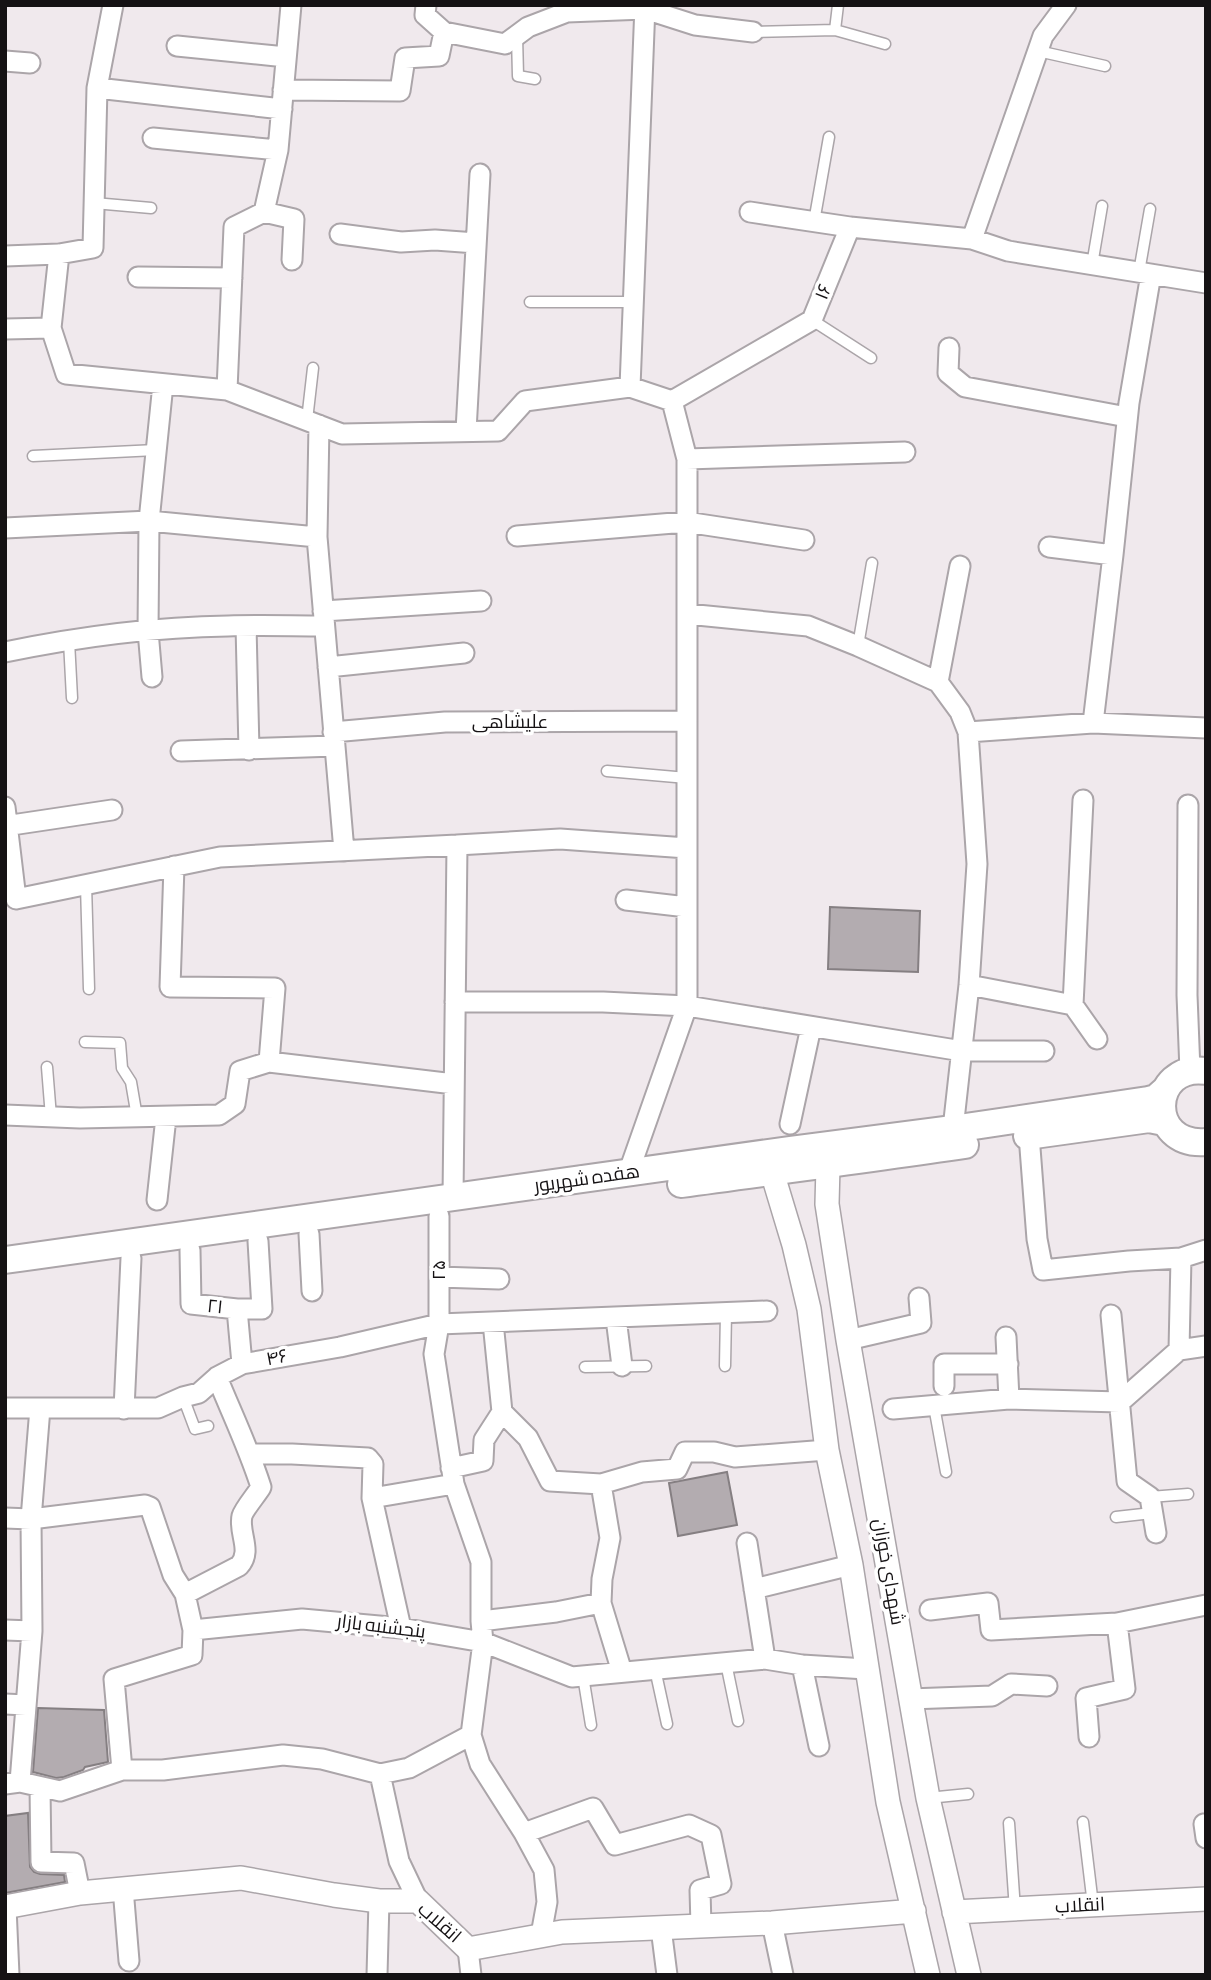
<svg xmlns="http://www.w3.org/2000/svg" width="1211" height="1980" font-family="'Sofia Sans Condensed',Cairo,sans-serif">
<style>
.building{fill:#b3acb0;stroke:#857f82;stroke-width:2}
.lines{fill:none;stroke-linecap:round;stroke-linejoin:round}
.service-casing{stroke:#aba5a9;stroke-width:13}
.minor-casing{stroke:#aba5a9;stroke-width:23}
.tertiary-casing{stroke:#aba5a9;stroke-width:26}
.secondary-casing{stroke:#aba5a9;stroke-width:30}
.service{stroke:#fff;stroke-width:10}
.minor{stroke:#fff;stroke-width:19}
.tertiary{stroke:#fff;stroke-width:23}
.secondary{stroke:#fff;stroke-width:26}
.labels{text-anchor:middle;dominant-baseline:central;stroke-width:7;stroke-linejoin:round;paint-order:stroke}
.street-label{font-size:19px;fill:#151214;stroke:#fff}
</style>
<rect width="100%" height="100%" fill="#f0e9ed"/>
<path class="building" d="M830,907L920,911L918,972L828,969Z
M727,1472L737,1525L678,1536L669,1483Z
M38,1708L104,1710L108,1762L85,1767L83,1770L64,1777L56,1778L33,1772Z
M28,1813L30,1867L34,1872L40,1874L64,1875L65,1882L5,1893V1816Z"/>
<g class="lines">
<defs>
<path id="service" d="M835,30L838,5
M753,32L835,30L885,44
M517,36L518,76L535,79
M1038,51L1105,66
M94,203L151,208
M814,222L829,137
M1092,265L1102,206
M1139,272L1150,209
M530,302H633
M812,320L871,358
M307,420L313,368
M33,456L156,450
M69,641L72,698
M858,646L872,563
M607,771L687,778
M86,885L89,989
M85,1042L120,1043L122,1068L131,1082L137,1117
M47,1067L51,1117
M725,1366L726,1313
M585,1367L646,1366
M183,1397L195,1429L208,1426
M934,1406L946,1472
M1150,1497L1188,1494
M1116,1517L1152,1513
M726,1663L738,1721
M655,1669L667,1724
M583,1676L591,1725
M928,1798L968,1794
M1083,1822L1093,1905
M1009,1823L1015,1910"/>
<path id="minor" d="M426,5L425,15L444,32L505,44L528,27L567,12L645,9L695,25L753,32
M177,46L286,57
M5,61L30,63
M97,88L282,109
M283,90L400,91L405,58L439,56L444,32
M153,138L278,150
M264,212L294,219L292,260
M750,212L850,227
M340,234L401,242L435,240L476,243
M972,239L1043,36L1066,5
M59,254L51,328L66,374L227,390L342,434L498,431L525,401L630,387
M5,256L59,254L93,248L97,88L113,5
M138,277L232,278
M5,329L51,328
M949,348L948,373L965,387L1127,417
M227,390L234,227L264,212L278,150L291,5
M672,401L812,320L850,227L972,239L1008,251L1206,283
M319,425L317,537L344,851
M466,431L480,174
M687,459L905,452
M5,528L149,521L163,384
M517,536L686,522L804,540
M1049,547L1113,555L1129,403L1151,274
M323,611L481,601
M687,614L808,626L858,646L938,682L960,712L968,732L977,864L969,985L953,1129
M246,626L249,750
M5,652C78,637 154,627 228,626C260,625 292,626 324,626
M328,667L464,653
M152,677L148,631L149,521L317,537
M938,682L960,566
M1093,723L1113,555
M333,732L445,722L687,721
M968,732L1093,723L1206,728
M181,751L335,746
M1188,805L1187,995L1190,1071
M5,807L16,899L220,857L457,845L453,1198
M5,826L112,810
M457,845L560,839L687,848
M174,866L170,987L275,988L269,1062
M626,900L687,907
M969,985L1073,1005L1097,1039
M455,1002H603L687,1006L962,1051H1044
M1073,1005L1083,800
M5,1115L80,1118L219,1115L235,1104L240,1071L269,1062L454,1084
M790,1124L811,1027
M1029,1135L1037,1239L1043,1270L1129,1261L1181,1258L1206,1250
M628,1174L687,1006V459L672,401L630,387L645,5
M157,1200L166,1117
M439,1216V1324L434,1354L454,1484L481,1562V1621L483,1642L471,1735L480,1764L524,1833L544,1870L547,1902L541,1935
M309,1234L312,1291
M190,1250L191,1304L237,1309L242,1364
M439,1277L499,1279
M237,1309H262L258,1241
M1111,1315L1127,1481L1150,1497L1156,1533
M616,1318L622,1366
M493,1322L502,1412L528,1438L550,1481L601,1484L642,1472L677,1469L685,1452H714L735,1457L827,1450
M1006,1337L1009,1399
M848,1340L921,1323L919,1298
M1179,1350L1181,1258
M944,1386V1364H1008
M5,1408H158L183,1397L199,1393L217,1377L242,1364L340,1347L439,1324L767,1311
M124,1409L131,1258
M893,1409L1009,1399L1120,1402L1179,1350L1206,1346
M251,1454H292L368,1458L373,1464L372,1498L401,1628
M451,1468L483,1461L484,1440L502,1412
M601,1484L610,1538L602,1579L601,1603L622,1672
M372,1498L454,1484
M5,1518L31,1519L145,1505L150,1507L173,1575L185,1594L193,1630
M747,1543L765,1659
M754,1589L851,1565
M185,1594L239,1566C253,1551 238,1533 242,1516C244,1509 257,1494 261,1487C249,1449 232,1414 217,1377
M930,1610L988,1603L991,1630L1117,1623L1206,1605
M481,1621L556,1612L601,1603
M5,1630L32,1631
M802,1665L819,1746
M910,1699L992,1696L1011,1684L1047,1686
M5,1704L26,1705
M1089,1737L1086,1698L1125,1689L1117,1623
M122,1770H163L283,1755L322,1759L380,1774L409,1768L471,1735
M380,1774L399,1861L418,1901
M20,1782L60,1791L122,1770L114,1679L192,1655L193,1630L302,1619L401,1628L483,1642L572,1677L765,1659L802,1665L866,1669
M5,1784L20,1782L32,1631L31,1519L40,1408
M40,1787L41,1862L74,1863L80,1893
M1204,1824L1206,1838
M524,1833L593,1808L615,1845L689,1825L711,1835L721,1884L700,1890L701,1926
M123,1888L129,1961
M6,1907L9,1975
M772,1923L783,1975
M661,1928L667,1975
M468,1949L471,1975
M377,1975L379,1901"/>
<path id="tertiary" d="M828,1166L827,1204L848,1340L928,1798L969,1975
M772,1172L794,1245L809,1309L827,1450L851,1565L888,1802L928,1975
M5,1907L80,1893L241,1878L334,1895L379,1901H418L468,1949L562,1932L772,1923L914,1911
M954,1912L1206,1899"/>
<path id="secondary" d="M1206,1071C1149,1063 1146,1147 1206,1142
M1027,1136L1149,1119L1164,1122
M681,1184C776,1171 870,1159 965,1145
M5,1260L789,1150L953,1129L1148,1100L1156,1098L1165,1090"/>
</defs>
<use href="#service" class="service-casing"/>
<use href="#minor" class="minor-casing"/>
<use href="#tertiary" class="tertiary-casing"/>
<use href="#secondary" class="secondary-casing"/>
<use href="#service" class="service"/>
<use href="#minor" class="minor"/>
<use href="#tertiary" class="tertiary"/>
<use href="#secondary" class="secondary"/>
</g>
<g class="labels">
<g class="street-label">
<text transform="translate(824 292) rotate(-68)">۱۶</text>
<text x="510" y="722">علیشاهی</text>
<text transform="translate(587 1179) rotate(-8)">هفده شهریور</text>
<text transform="translate(439 1270) rotate(-90)">۲۵</text>
<text transform="translate(215 1307) rotate(6)">۲۱</text>
<text transform="translate(277 1358) rotate(-11)">۴۶</text>
<text transform="translate(888 1572) rotate(80)">شهدای خوزان</text>
<text transform="translate(381 1627) rotate(7)">پنجشنبه بازار</text>
<text transform="translate(1080 1906) rotate(-3)">انقلاب</text>
<text transform="translate(439 1923) rotate(41)">انقلاب</text>
</g>
</g>
<rect width="1211" height="1980" fill="none" stroke="#151214" stroke-width="14"/>
</svg>
